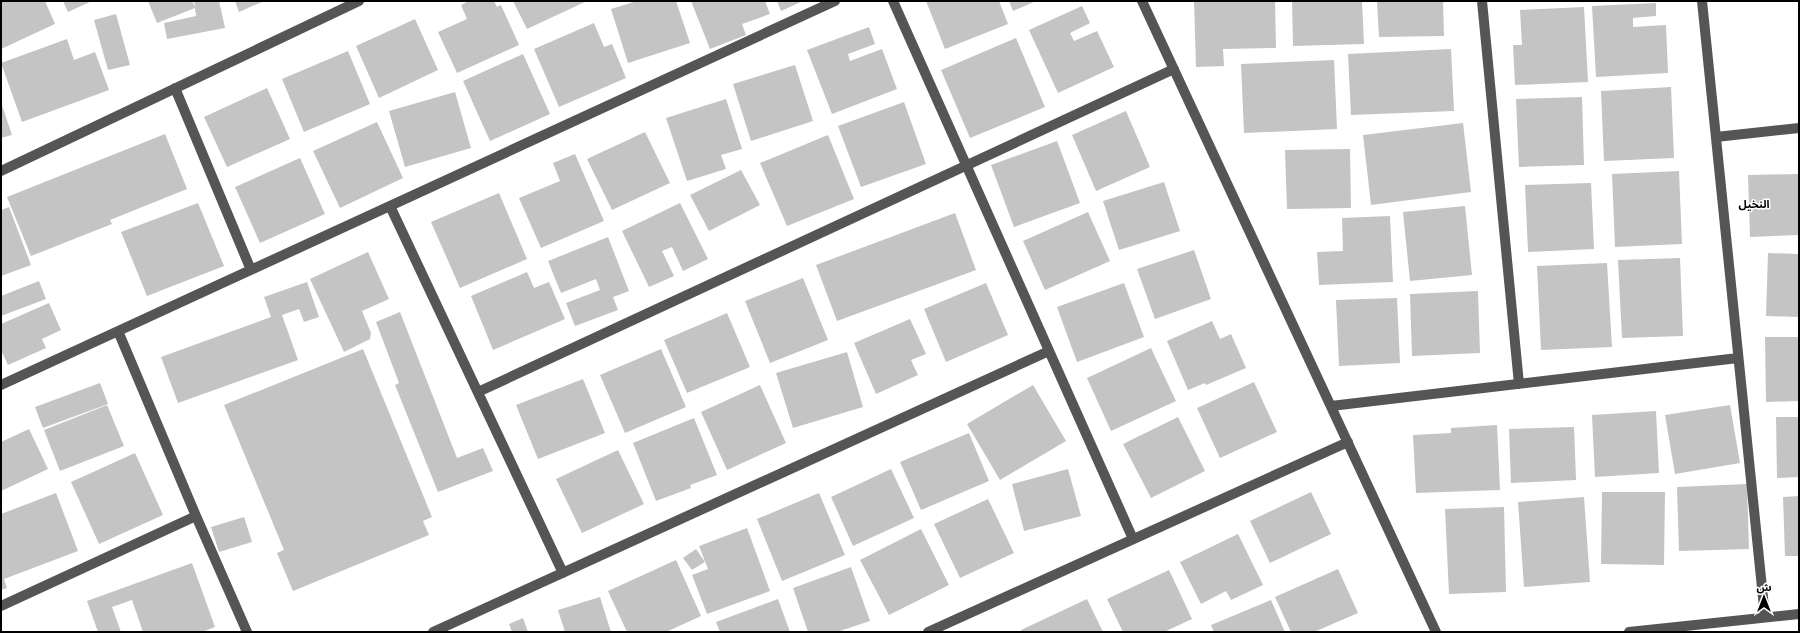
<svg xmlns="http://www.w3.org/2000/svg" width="1800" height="633" font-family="'Fira Sans','Noto Sans Arabic',sans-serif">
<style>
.building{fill:#c4c4c4}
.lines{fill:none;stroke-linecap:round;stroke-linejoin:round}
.minor{stroke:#555;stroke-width:10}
.labels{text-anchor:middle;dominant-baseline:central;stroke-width:3;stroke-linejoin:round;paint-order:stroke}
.neighbourhood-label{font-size:11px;font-weight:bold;fill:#000;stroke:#fff}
</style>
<rect width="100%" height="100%" fill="#fff"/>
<path class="building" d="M1,1H45L55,24L1,49Z
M63,1H92L68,12Z
M148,1H192L195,7L194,1H219L225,28L167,39L164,23L196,16L195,8L157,23Z
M235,1H264L239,12Z
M469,1H494L497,7L501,5L519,45L457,73L438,32L467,19L461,5Z
M513,1H587L527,29Z
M637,1H676L690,43L628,63L611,9Z
M691,1H765L770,14L742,24L746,35L710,49Z
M777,1H803L781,11Z
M926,1H999L1008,24L945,49Z
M1009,1H1036L1013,11Z
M1194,1H1275L1276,48L1223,49L1224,66L1196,67Z
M1292,1H1362L1364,44L1293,46Z
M1377,1H1443L1444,36L1379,37Z
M1656,3V16L1633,18V27L1666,25L1668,73L1596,77L1592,6Z
M1082,6L1090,23L1070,33L1074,41L1097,31L1114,67L1058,93L1029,30Z
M1584,7L1588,82L1515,85L1513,45H1522L1520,10Z
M116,14L130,65L108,70L94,20Z
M415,19L438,70L379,98L356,46Z
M594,23L604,47L612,44L626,78L559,107L534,49Z
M869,27L875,44L848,54L850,61L882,49L897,89L832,114L807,50Z
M1016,38L1045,107L970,138L941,70Z
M67,39L74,60L95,52L109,90L22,122L1,63Z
M1451,49L1454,111L1351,115L1348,54Z
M348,51L370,104L304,132L282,79Z
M523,54L550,114L490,141L463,81Z
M1334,60L1337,129L1244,133L1241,64Z
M795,65L813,121L751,141L733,84Z
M1671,87L1674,158L1604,161L1601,91Z
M267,88L290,139L227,167L204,117Z
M455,92L471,148L405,167L389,111Z
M1582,97L1584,165L1519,167L1516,99Z
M726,99L742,149L721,155L726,169L687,181L666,118Z
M1,102L12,135L1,138Z
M904,102L926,164L861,187L838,126Z
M1126,111L1150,167L1096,191L1072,135Z
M377,122L403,178L340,208L313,151Z
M1463,123L1471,192L1371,205L1363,135Z
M645,132L670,183L612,210L587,159Z
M165,134L187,189L110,220L112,224L31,256L7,197Z
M828,135L854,199L787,226L760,163Z
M1057,141L1080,203L1014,227L991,165Z
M1350,149L1351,208L1287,209L1285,150Z
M575,154L604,221L541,248L519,198L560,181L553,163Z
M300,158L325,214L260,243L235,187Z
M741,170L760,205L709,231L690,195Z
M1679,171L1682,244L1615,247L1612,174Z
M1799,174V235L1750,237L1748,175Z
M1164,182L1180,231L1119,250L1103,201Z
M1591,183L1594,249L1528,252L1525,185Z
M499,193L527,259L460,288L431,222Z
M198,203L224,266L147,296L121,232Z
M680,203L708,259L683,271L672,247L662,251L674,276L649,287L622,231Z
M1465,206L1472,275L1410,281L1403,212Z
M9,207L31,265L1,276V210Z
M1088,212L1110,261L1045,290L1023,241Z
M955,213L976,270L837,321L816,265Z
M1390,216L1393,282L1319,285L1317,252L1343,251L1342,218Z
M608,237L629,291L613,297L618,310L575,326L566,303L600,290L596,279L561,293L548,261Z
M1194,250L1211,299L1155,319L1137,269Z
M368,252L389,299L362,311L371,333L370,339L344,352L310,279Z
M1768,253L1799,254V317L1766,316Z
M1680,258L1683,336L1622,338L1618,260Z
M1607,263L1612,347L1541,350L1537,266Z
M527,272L534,288L549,282L565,319L493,350L471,296Z
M803,278L828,340L770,363L745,301Z
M39,281L46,299L1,316V296Z
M307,282L319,317L304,322L299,309L282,315L298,360L178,403L161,357L271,317L264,297Z
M986,283L1008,335L946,362L924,309Z
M1124,283L1144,337L1077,362L1057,307Z
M1478,291L1480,353L1412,356L1410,294Z
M1397,298L1400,363L1339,366L1336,300Z
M49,303L61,330L42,339L46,348L8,365L1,350V324Z
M400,312L457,458L483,448L493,471L438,492L395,385L399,383L376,322Z
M727,313L750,367L687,393L664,340Z
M910,319L926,354L911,360L918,375L876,394L854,343Z
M1212,321L1220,339L1231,334L1246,368L1206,385L1205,383L1188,390L1167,341Z
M1765,337H1799V401L1766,402Z
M1151,348L1176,401L1111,431L1087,378Z
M363,349L432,517L423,521L429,535L293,591L277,553L284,550L224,405Z
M661,349L686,407L625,433L600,375Z
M847,352L863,407L793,428L776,373Z
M583,379L605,433L538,459L516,405Z
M1254,382L1277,432L1220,458L1197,408Z
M100,383L108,404L43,428L35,407Z
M760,385L786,443L727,470L701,412Z
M1033,385L1066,441L1000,480L967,424Z
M107,405L124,446L60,471L44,430Z
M1730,405L1740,463L1675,474L1665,415Z
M1656,411L1659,473L1595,477L1592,415Z
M1178,417L1205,471L1151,498L1123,444Z
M1776,417H1799V477L1777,478Z
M694,418L717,475L690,485L691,488L656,501L633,443Z
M1497,425L1500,490L1416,493L1413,435L1451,433V428Z
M1574,427L1576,480L1511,483L1509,429Z
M29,429L48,469L1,491V442Z
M969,433L989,481L921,510L900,462Z
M618,450L644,504L582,533L556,479Z
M135,453L163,515L99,544L71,482Z
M891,469L914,518L853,546L831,497Z
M1068,469L1081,516L1024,531L1012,484Z
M1747,484L1749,549L1679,551L1677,487Z
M1311,492L1331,534L1270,563L1250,521Z
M1602,492H1665L1664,565L1601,564Z
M56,493L78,551L4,579L7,588L1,590V514Z
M819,493L845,555L782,581L757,519Z
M1799,496V556H1785L1783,497Z
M1584,497L1590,582L1524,587L1518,502Z
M988,499L1014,553L960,578L934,524Z
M1504,507L1506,592L1449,594L1445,509Z
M244,517L252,542L219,552L211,527Z
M747,528L770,591L707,614L692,575L708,569L699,546Z
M921,529L949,585L889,615L860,560Z
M1238,534L1263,585L1231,600L1226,591L1201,604L1180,562Z
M696,549L705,562L692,570L683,558Z
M676,560L701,616L666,632H627L608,591Z
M192,563L215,627L202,632H143L132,600L112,607L121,632H98L87,601Z
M851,567L870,621L837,632H808L793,588Z
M1338,569L1358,613L1314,632H1291L1275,597Z
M1169,570L1192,619L1164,632H1123L1107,599Z
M600,597L611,632H565L558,610Z
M778,599L790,632H720L716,622Z
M1087,599L1103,632H1022L1021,630Z
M1271,600L1285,632H1214L1211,625Z
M523,618L528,632H512L509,624Z"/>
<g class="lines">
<path class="minor" d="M893,1L1133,539
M1142,1L1436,632
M1482,1L1519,384
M1702,1L1765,617
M175,88L251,270
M1716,137L1799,128
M1,171L359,1
M390,206L563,573
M118,331L196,516L247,632
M1,385L835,1
M478,392L1174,69
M1331,406L1738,358
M1,606L196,516
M433,632L1049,351
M928,632L1348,442
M1629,632L1799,614"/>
</g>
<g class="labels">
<g class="neighbourhood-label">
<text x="1754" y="204">النخيل</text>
</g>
</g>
<rect width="1800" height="633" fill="none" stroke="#000000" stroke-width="4"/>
<g transform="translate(1764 597)" stroke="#ffffff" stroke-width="3" paint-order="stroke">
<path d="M0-3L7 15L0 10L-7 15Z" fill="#000000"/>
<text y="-6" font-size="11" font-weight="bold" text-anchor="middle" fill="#000000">ش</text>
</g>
</svg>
